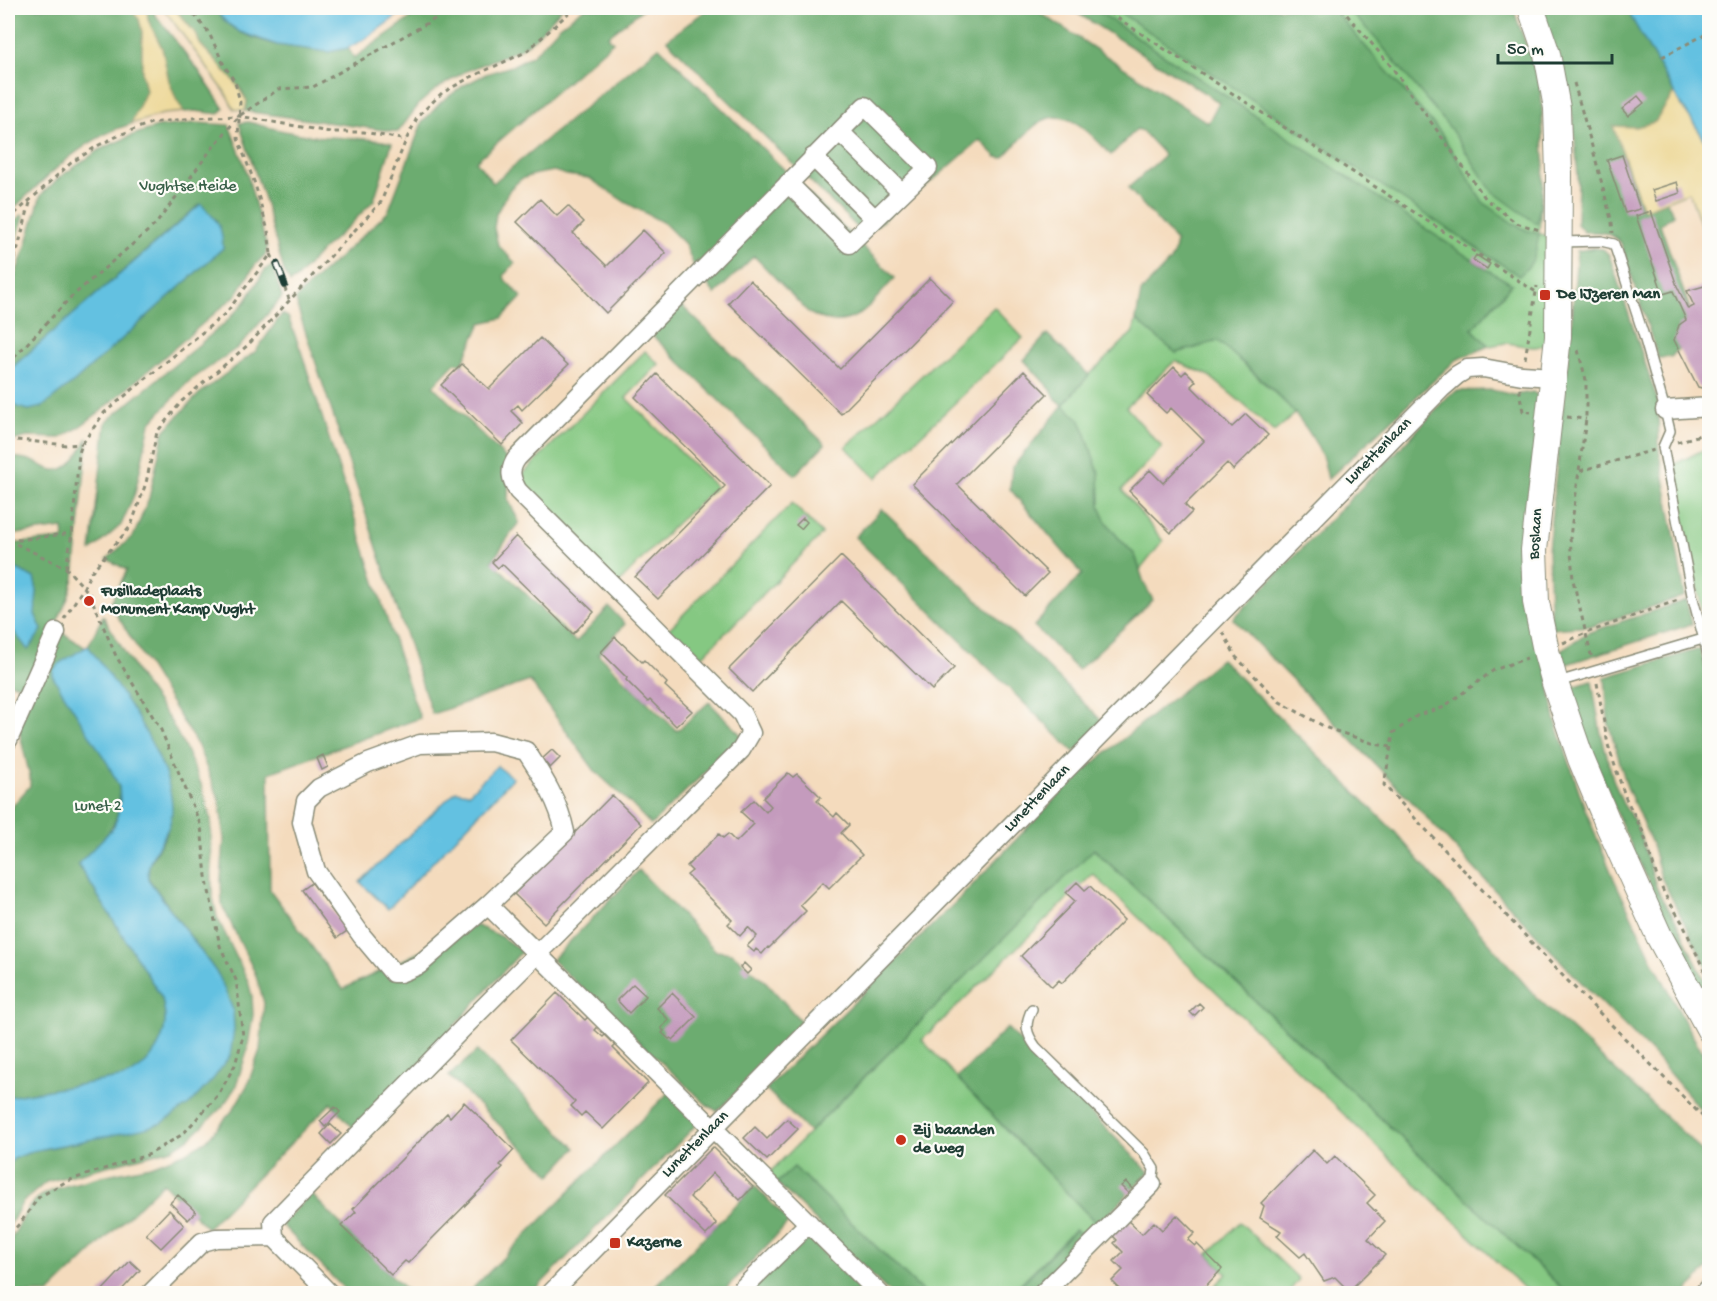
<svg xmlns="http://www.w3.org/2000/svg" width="1717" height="1301" font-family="'Gochi Hand',sans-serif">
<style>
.green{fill:#85c882;stroke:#52825b;stroke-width:1.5}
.forest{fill:#6cac70;stroke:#467452;stroke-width:1.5}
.sand{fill:#eeda9e;stroke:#868c69;stroke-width:1.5}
.water{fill:#63c1e1;stroke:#417f8a;stroke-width:1.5}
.building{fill:#c49bbd}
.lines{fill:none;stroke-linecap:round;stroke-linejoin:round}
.lane-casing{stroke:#8a8c78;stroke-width:12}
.street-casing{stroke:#8a8c78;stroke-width:21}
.secondary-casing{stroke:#8a8c78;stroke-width:28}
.path{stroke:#8a8c78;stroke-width:3;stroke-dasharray:4.5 4.5;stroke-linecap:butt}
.lane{stroke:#fff;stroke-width:9}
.street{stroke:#fff;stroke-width:18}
.secondary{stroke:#fff;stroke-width:26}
.rail-casing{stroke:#1f3d34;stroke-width:7}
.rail{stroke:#fdfcf7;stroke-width:4.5;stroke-dasharray:14;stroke-linecap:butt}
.poi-dot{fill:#c8321e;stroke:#fdfcf7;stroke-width:2}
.labels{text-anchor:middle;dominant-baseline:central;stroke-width:4.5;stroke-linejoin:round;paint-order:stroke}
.park-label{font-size:16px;fill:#386048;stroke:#fdfcf7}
.poi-label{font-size:16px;font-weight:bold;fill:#1f3d34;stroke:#fdfcf7;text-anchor:start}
.street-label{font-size:16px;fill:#1f3d34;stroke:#fdfcf7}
</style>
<rect width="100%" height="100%" fill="#fdfcf7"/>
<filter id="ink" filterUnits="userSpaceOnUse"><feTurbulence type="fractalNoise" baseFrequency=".0167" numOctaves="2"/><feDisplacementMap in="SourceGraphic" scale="12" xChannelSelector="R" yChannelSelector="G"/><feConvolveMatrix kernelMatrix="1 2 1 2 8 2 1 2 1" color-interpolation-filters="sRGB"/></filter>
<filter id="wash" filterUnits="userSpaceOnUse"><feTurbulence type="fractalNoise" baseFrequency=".008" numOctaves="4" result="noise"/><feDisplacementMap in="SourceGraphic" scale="24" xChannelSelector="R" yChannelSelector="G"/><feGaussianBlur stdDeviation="1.35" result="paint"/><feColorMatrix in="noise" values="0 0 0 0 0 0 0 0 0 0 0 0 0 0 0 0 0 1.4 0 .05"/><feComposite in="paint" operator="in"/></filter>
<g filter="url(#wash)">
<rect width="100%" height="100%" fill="#f4dbbd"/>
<path class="green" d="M1086,8H1513L1544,159L1539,233L1549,237L1546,343C1534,352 1519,343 1505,343C1500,344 1494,345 1489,346L1472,329L1505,293Z
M994,307L1023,338L876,478L846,447Z
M1136,320L1176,353L1196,348L1218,340L1296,413L1274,432L1243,404L1208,375L1175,361L1126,407L1162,447L1122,490L1163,541L1140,570L1135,555L1116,535L1105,520L1100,505L1099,474L1085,432L1079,419L1063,405L1089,375L1133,332Z
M645,351L659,364L626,398L716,487L675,525L614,588L518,481L524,473Z
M1709,447L1710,620L1704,621L1673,465Z
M792,503L822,534L696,663L667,631Z
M1093,849L1567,1293H1529L1272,1045L1093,874L922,1040L1004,1128L1098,1225L1090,1238L1074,1230L1011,1293H924L794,1167L777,1183L768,1174Z
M1240,1222L1299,1279L1288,1293H1208L1227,1274L1208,1254Z"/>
<path class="forest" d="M8,8H129L139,19L142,31V72L146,91L131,124C81,138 44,180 8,214Z
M147,8H150L199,71L224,109L219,114L195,111L184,112L176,99L169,81L162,48L148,20Z
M174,8H213L226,22L240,32L254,38L277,45L328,52L348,48L354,58L425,8H562L534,39L520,49L464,72L435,90L420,103L398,132L245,111L247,101L242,91L235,82L200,44L196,34Z
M584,8H644L608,36L613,42L476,161L493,183L659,47L895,278C868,306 852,336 809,313L754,256L715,294L694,266L685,244L664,223L625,202L589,178L566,175L554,171L536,174L521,179L510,189L496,214L494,228L498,245L515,263L504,275L505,280L522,297L502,318L481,323L462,364L455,363L433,386L514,466L509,473L508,499L519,522L492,561L576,642L609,607L625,624L598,654L677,731L709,702L742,736L651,825L632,805L595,771L530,681L432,714L298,309L296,299L304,290L388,212L422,123L441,102L463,86L486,74L512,66L533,55L560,26Z
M709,8H1033L1208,123L1219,102L1069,8H1093L1488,270L1512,284L1472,329L1489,346L1456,360L1328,479C1326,471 1325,463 1322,456C1301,408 1256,375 1218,341L1176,353L1136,320L1141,292L1170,261L1174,252L1176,241L1128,188L1164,156L1162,152L1142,131L1137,129L1111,155C1093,136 1068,105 1040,122C1028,130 1014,147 1003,158L997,157L980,140L938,176L865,235L667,40Z
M1113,8H1332L1441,133L1483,202L1514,224L1526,230L1539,234C1535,255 1536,261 1519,276Z
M1347,8H1513L1541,87L1544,159L1543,185L1537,224L1492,191L1450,128L1377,40Z
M1536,8H1626L1674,93L1655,122L1636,127L1614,126L1643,210L1666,201L1674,215L1660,224L1690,310L1701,325L1671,357L1658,358L1621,243C1611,231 1598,232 1584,232L1577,224L1578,176L1573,117Z
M249,122C269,128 291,133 313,136C340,139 365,136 392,143L374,200L351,224L321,251L297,278L290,283L284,271L266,205L239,123Z
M196,123L229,125L245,166L267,248L266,254L255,265L236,295L101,411L76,429L61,438L27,437L8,442V398L17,407L29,410L42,406L75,381L223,248L217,221L200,204L16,364L8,374V296L26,246L41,195L60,177L101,149L133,135L158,127Z
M22,215L24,217L8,263V226Z
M1593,248L1603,249L1609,255L1658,402L1659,449L1685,596L1592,626L1551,629L1548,550L1572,319L1577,251Z
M272,265L282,297L240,346L188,382L150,423L135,493L121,525L91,551L106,422L225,323L246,301L265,270Z
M682,306L825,444L795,475L653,336L652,334Z
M282,314L288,317L301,351L401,663L420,718L269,773L270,890L343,989L475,925L498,935L522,951L426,1057L355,1130L331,1103L207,1228L163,1183L49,1293L8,1294V1245L29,1207L40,1196L58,1188L102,1176L151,1166L187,1152L206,1141L233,1110L247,1086L260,1050L264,1003L255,973L222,905L221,879L224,840L220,802L198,746L110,604L127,570L107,559L134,535L149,498L164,431L199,394L256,351Z
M1047,334L1089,375L1063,405L1079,419L1085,432L1099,474L1100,505L1105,520L1116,535L1135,555L1144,583L1153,600L1078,670L1034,626L1082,574L1010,489L1012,468L1063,405L1056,399L1052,391L1024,360Z
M1492,390L1514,395L1533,392L1541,398L1525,534L1555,719L1585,809L1614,879L1653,961L1689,1030L1709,1063V1120L1654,1055L1573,974L1414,804L1233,619L1410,438L1449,395L1457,391Z
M88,438L74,578L68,598L27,686L8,683V627L42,630L35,614L37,591L34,578L8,564V544L64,539L63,528L17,534L8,533V456C15,458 24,458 32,461C39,463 46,470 54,470C70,472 81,450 88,438Z
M882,509L1033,653L1104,723L1074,752L855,537Z
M1686,600L1692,624L1561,666V650L1587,633Z
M103,616L141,680L171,722L186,750L201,784L211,819L212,893L217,917L248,981L252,996L253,1015L247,1052L235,1088L223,1106L191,1137L172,1149L46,1182L22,1203L8,1229V1167L13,1159L33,1151L80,1142L219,976L148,878L149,865L167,833L168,783L162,766L138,720L88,646Z
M61,632L86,648L61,662L119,787C123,827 103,838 78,864L162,998C163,1006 166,1014 165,1022C164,1045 146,1069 125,1077L8,1097V811L30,786V777L18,725Z
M1700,649L1710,685L1709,971L1661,877L1652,844L1627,787L1608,721L1605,677Z
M1221,659L1395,832L1534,995L1694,1143L1709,1160V1266L1686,1293H1567L1094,849L809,1132L766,1089L961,897L1074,779Z
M1592,681L1600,729L1613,779L1623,804L1633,819L1639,832L1657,889L1665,904L1674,917L1709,989V1009L1623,828L1589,745L1569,688Z
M639,870L716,951L732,953L766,982L805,1026L717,1111L707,1105L552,960Z
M1007,1028L1149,1172L1098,1225L957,1078Z
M477,1051L576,1148L551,1175L449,1076Z
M669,1092L699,1122L532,1293L467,1294Z
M794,1167L924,1293H890L777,1183Z
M755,1186L789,1222L722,1293H648Z
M311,1194L409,1293H348L281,1224Z
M1075,1230L1090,1238L1037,1293L1011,1294Z
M806,1236L864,1293L745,1294Z"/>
<path class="sand" d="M129,8H147L148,20L162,48L169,81L176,99L184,112L163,114L131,124L146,91L142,72V31L139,19Z
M163,8H174L196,34L200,44L235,82L247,101L245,111L234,109L225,92Z
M1674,93L1709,146V246L1689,192L1643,210L1613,126L1636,127L1655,122Z"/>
<path class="water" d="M213,8H408L365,39L348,48L328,52L277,45L240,32L226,22Z
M1626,8H1709V146L1679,101Z
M201,204C217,221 222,223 223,248L75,381L42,407L29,410L17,407L8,398V374L16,364Z
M8,564L34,578L37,591L35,614L42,630L28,650L11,628L8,627Z
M88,646C116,684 181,771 171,819C168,836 154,848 149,865C148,869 148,874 148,879L219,976L233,1010L234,1029L230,1056L214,1078L190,1104L162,1123L142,1129L33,1151L13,1159L8,1167V1097L125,1077C146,1069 164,1045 165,1022C166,1014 163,1005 162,998L78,864L113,828L117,818L120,800L119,787L108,764L53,677V670L61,662Z
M497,766L513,778L388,909L360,882L456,791L469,793Z"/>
<g id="blocks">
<path class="building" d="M1638,96L1644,103L1628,116L1622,109Z
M1622,155L1640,209L1625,213L1607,160Z
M1677,182L1680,193L1656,201L1652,190Z
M540,199L557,216L568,206L584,222L573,233L607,266L643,230L666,253L606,313L584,290L585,289L517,222Z
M1651,211L1677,286L1688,309L1694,306L1687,291L1704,286L1710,288V390L1698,387L1674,340L1679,325L1686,320L1673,291L1663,294L1636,216Z
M1476,255L1490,264L1487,269L1473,260Z
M930,278L953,301L841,414L728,303L750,280L840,369Z
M540,338L568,365L522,410L518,405L511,411L523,423L502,445L441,385L462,364L489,389Z
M1174,367L1182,375L1186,371L1196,381L1191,386L1232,427L1246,414L1268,435L1233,470L1227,463L1185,505L1192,512L1171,533L1129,491L1150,470L1163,483L1204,441L1171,408L1166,413L1147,395Z
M1024,371L1047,394L957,484L1048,573L1025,596L912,484Z
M657,374L770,486L658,599L635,577L725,486L635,397Z
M803,518L807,522L801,529L796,525Z
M516,536L594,612L573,634L502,564L498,568L492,562Z
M841,556L954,668L932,690L841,601L752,692L729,669Z
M615,637L642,662L644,660L667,683L665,686L692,711L676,726L650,700L648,702L626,680L627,678L601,652Z
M552,750L560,758L550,768L542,759Z
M323,755L328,767L322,770L317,758Z
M788,773L793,777L797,774L821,797L817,801L834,817L837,813L849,825L841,833L862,855L829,888L823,882L800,905L806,911L769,948L768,947L762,954L756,949L754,952L747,946L757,936L748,927L740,936L728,924L732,920L687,875L692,871L687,866L719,834L723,838L728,834L736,842L754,824L741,812L754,800L766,812L771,806L763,798Z
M612,795L641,824L544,923L514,894Z
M1077,882L1085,890L1090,886L1124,920L1062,983L1059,980L1052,987L1021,956L1075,901L1066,893Z
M312,883L347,931L337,938L302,890Z
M744,963L751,970L747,974L740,967Z
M633,984L646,996L629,1013L617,1000Z
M557,993L585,1020L589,1016L599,1026L595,1030L603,1037L607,1033L617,1044L613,1048L648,1083L603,1129L585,1112L581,1116L571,1106L575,1102L511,1040Z
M672,993L696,1017L673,1040L671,1038L669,1039L662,1033L664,1031L661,1028L669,1020L657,1008Z
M1199,1003L1203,1007L1194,1016L1190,1012Z
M464,1102L514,1150L500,1165L503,1167L408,1263L405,1261L391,1275L341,1226L356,1212L353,1209L447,1113L450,1117Z
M335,1107L340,1112L325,1127L320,1121Z
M787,1119L798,1129L767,1160L744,1138L755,1127L767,1139Z
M330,1124L341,1134L331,1144L321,1134Z
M713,1147L753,1187L740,1200L713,1173L690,1197L717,1224L706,1235L665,1195Z
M1313,1150L1327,1164L1335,1156L1375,1195L1367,1203L1385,1221L1368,1239L1385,1255L1349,1291L1335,1277L1324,1281L1305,1253L1300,1257L1277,1236L1281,1231L1260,1218L1264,1206L1261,1203Z
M1126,1182L1134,1191L1130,1195L1121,1186Z
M178,1195L196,1212L188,1220L170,1203Z
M169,1210L184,1225L161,1248L146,1234Z
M1177,1215L1195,1233L1188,1240L1195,1246L1197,1244L1222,1269L1198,1294H1125L1112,1281L1123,1270L1114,1261L1123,1252L1114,1243L1117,1240L1111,1234L1126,1219L1142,1234L1154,1222L1162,1230Z
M130,1261L140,1270L118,1294H99Z"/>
</g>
</g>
<g filter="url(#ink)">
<use href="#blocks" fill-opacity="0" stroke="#8a8c78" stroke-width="1.5"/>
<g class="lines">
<defs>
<path id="lane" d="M1561,242L1601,241L1614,244L1643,333L1665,410L1670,431L1663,447L1692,595L1710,662
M1558,682L1703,639L1710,634
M1032,1009C1024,1025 1026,1033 1036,1047L1144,1153L1154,1169L1152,1184"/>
<path id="street" d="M840,132L902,193
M813,157L875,219
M1665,410L1710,407
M8,740L56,632
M491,742L526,751C543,777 559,802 565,832L488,905L419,965L400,973H393L362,936L316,871L302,822L306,801L319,788L368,763L420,744Z
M488,905L880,1294
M150,1294L202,1242L216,1238L274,1237
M330,1294L274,1237L273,1222L465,1026L741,750L751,733L742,714L518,491C511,479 508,470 517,458L865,106L928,168L849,244L788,183
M550,1294L1442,388L1457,375L1467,369L1483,368L1522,375L1554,377
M737,1294L809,1223
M1042,1294L1152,1184
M1703,1294L1710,1286"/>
<path id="secondary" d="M1531,8L1547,54L1557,108L1559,174L1558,337L1534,550L1536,602L1546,651L1555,683L1581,759L1609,826L1659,936L1710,1030"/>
</defs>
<use href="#lane" class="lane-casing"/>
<use href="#street" class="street-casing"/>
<use href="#secondary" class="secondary-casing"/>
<path class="path" d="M1102,8L1536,292
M1341,8L1391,66L1486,199L1516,223L1540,230
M1662,57L1710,32
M1574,83L1595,157L1612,223L1613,233
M8,220L71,163L99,145L122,134L151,123L193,118L239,116L330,132H364L406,140
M271,254L289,299
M8,276L17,251L31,199
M1578,350L1586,380V419L1570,537L1573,580L1592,659
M1525,359L1537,286
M8,364L70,298L156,224L210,151L239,116L279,89L313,87L440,16L451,8
M1520,389V396L1523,411L1531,412
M1567,417L1586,419
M8,439L66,445L82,444
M1677,442L1710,432
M1580,471L1654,450
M8,539L20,540L72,533
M8,540L66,568L89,593L116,656L161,730L201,826L206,876L220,946L236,980L243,1036L235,1065L218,1095L183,1134L150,1154L67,1181L39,1197L21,1222L8,1236
M66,568L72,533L79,453L82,444L104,413L226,313L271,254L268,231L255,184L238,139L240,102L235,82L224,65L209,33L189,8
M64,619L84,587L91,572L131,526L146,483L157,432L182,401L248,345L381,202L406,140L418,116L442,93L471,77L526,52L574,8
M1223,632L1236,657L1280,702L1327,728L1375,744L1391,747L1393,733L1418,715L1442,708L1494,670L1527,658
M1563,643L1586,633L1681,599
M1597,683L1608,745L1626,799L1643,832L1657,877L1665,895L1682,922L1710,983
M1391,747L1384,785L1564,977L1710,1124"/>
<use href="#lane" class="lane"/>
<use href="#street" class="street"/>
<use href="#secondary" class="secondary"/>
<defs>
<path id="rail" d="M277,264L285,285"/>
</defs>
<use href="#rail" class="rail-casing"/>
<use href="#rail" class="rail"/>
</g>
</g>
<g class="poi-dot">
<rect x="1539" y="289" width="12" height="12" rx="3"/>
<circle cx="89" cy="601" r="6"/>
<circle cx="901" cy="1140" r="6"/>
<rect x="609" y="1237" width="12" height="12" rx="3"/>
</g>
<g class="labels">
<g class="park-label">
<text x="188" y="187">Vughtse Heide</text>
<text x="98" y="807">Lunet 2</text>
</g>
<g class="poi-label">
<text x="1557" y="295">De IJzeren Man</text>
<text x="101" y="592">Fusilladeplaats<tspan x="101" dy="18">Monument Kamp Vught</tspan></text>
<text x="913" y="1131">Zij baanden<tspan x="913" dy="18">de weg</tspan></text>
<text x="627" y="1243">Kazerne</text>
</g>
<g class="street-label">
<text transform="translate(1379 452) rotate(-45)">Lunettenlaan</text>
<text transform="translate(1537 534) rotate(-86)">Boslaan</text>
<text transform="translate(1038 799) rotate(-46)">Lunettenlaan</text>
<text transform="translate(696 1145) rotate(-45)">Lunettenlaan</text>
</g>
</g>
<rect width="1717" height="1301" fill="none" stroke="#fdfcf7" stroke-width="30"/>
<path d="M1498 54v9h114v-9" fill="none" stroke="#1f3d34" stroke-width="3"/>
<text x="1507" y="54" font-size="18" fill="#1f3d34" stroke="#fdfcf7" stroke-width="4.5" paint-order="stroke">50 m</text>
</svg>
